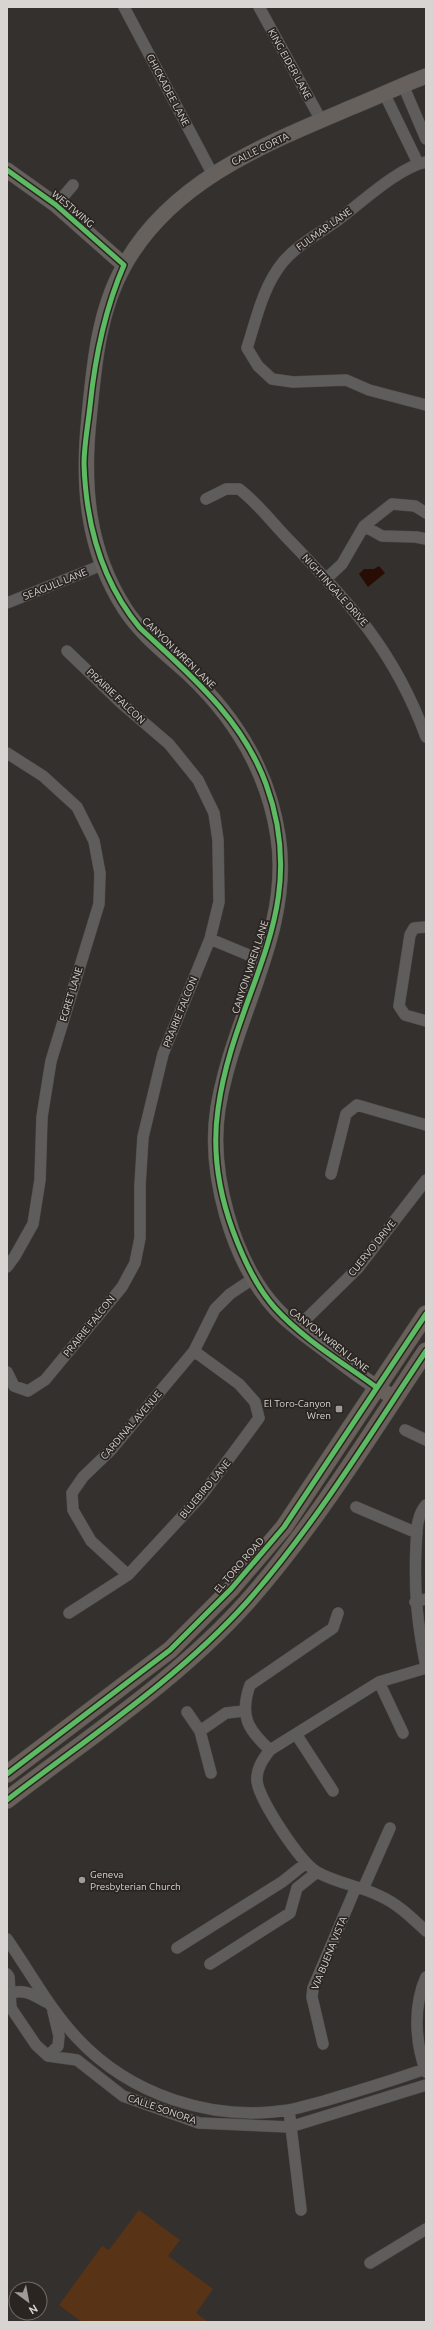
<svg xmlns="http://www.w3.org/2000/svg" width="433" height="2329" font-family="Ubuntu,sans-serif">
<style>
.green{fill:#593316}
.water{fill:#280d04}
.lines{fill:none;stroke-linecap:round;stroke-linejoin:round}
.street-casing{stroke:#504d4b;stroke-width:12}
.secondary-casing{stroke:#504d4b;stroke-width:16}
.primary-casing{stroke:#504d4b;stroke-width:18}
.street{stroke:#5f5d5b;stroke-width:11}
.secondary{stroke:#67615e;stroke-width:15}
.primary{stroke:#69605a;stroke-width:17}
.cycleway-casing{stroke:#2b2522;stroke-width:8}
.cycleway{stroke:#5cba63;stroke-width:5}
.poi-dot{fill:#9e9b98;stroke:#2b2522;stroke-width:1.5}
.labels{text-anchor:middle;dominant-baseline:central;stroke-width:3.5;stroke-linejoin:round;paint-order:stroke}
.street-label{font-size:10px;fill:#d7d4d1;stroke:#2b2522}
.poi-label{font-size:10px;fill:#d7d4d1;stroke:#2b2522;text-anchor:end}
</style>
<rect width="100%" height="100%" fill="#33302d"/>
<path class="green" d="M139,2210L180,2240L168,2256L213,2289L196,2313L208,2322H82L59,2305L102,2246L109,2250Z"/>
<path class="water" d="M379,566L385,573L368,587L359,574L364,569H374Z"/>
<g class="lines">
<defs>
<path id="street" d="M124,7L212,173
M259,7L321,120
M403,85L426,139
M384,93L418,163
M426,162C399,167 361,203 338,220C319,234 298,244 283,262C263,286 256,320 247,348L258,366L272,379L293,382L346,380L369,390L426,405
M56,205L73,185
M206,499L226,489H239C258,503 273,524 290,541C351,604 395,652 426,737
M364,526L382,536L416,537L426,539
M327,578L342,564L364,526L392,504L415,506L426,513
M7,603L102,565
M7,753L43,776L77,807L94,841L100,873L99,904L51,1061L42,1117L40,1180L33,1224L15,1256L7,1267
M426,927L414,928L410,935L399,1006L405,1015L426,1021
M210,939L263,961
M331,1174L346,1114L357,1105L426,1125
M297,1328L358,1268L426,1180
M7,1372L14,1386L28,1391L45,1380L122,1287L135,1263L140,1238V1185L143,1137L163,1054L210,939L219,902L218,840L214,813L198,780L169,744L120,702L67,651
M405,1430L426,1440
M426,1505C416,1516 417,1532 416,1546C414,1592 417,1622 426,1667
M356,1507L417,1533
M128,1575L91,1541L73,1510L72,1493L83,1477L111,1450L194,1351L215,1309L230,1294L254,1278
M415,1602L426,1599
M69,1613L128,1575L202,1495L259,1418L255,1402L239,1384L194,1351
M426,1668L379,1682L270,1750C263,1759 256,1769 257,1781C259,1800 300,1862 317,1872C336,1883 360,1886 380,1896C398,1904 412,1918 426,1931
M379,1682L403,1733
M187,1712L200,1731L211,1773
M200,1731L226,1713L244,1711
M296,1734L333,1791
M270,1750C248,1730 239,1716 250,1685L333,1628L338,1613
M363,1889L390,1828
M7,1939C30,1972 49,2008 77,2038C130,2095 212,2122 289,2110C300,2108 312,2104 324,2101C358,2091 391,2081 425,2069
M177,1948L282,1882L306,1863
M210,1964L290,1913L297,1888L317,1872
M7,1974L9,1977L11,2008L36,2045L48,2056L77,2060L123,2096L199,2123L290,2127L426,2085
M426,1977C413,2006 415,2042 426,2072
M11,1993C26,1989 33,1995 46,2002
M323,2044L312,1997L313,1988L356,1887
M48,2056L58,2046L59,2036L53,2011
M289,2110L301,2210
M370,2263L426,2229"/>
<path id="secondary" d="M7,170L56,205L124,265
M395,1398C371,1385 349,1368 327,1351C310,1338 291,1325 276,1309C232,1261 208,1172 218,1108C222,1084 229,1059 237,1036C259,971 289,906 278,836C268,771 236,718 188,673C166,653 141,634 125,609C87,550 82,486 89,418C94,367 98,312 124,266C171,181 265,144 350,108C375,98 400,86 426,76"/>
<path id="primary" d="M7,1774L170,1650L231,1589L284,1527L426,1314
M7,1800C89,1737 178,1679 247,1602C315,1525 369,1436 426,1351"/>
</defs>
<use href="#street" class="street-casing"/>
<use href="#secondary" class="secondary-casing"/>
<use href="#primary" class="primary-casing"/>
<use href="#street" class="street"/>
<use href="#secondary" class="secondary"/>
<use href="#primary" class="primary"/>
<defs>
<path id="cycleway" d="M7,170L56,205L124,265C104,311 95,357 90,406C88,425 84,445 84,464C86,524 101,581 140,628C189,674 242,718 266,784C313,913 234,990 218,1109C212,1150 219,1193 233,1231C243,1258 256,1287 275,1308C303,1339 342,1362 376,1387
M7,1774L170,1650L231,1589L284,1527L426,1314
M7,1800C89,1737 178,1679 247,1602C315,1525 369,1436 426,1351"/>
</defs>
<use href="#cycleway" class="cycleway-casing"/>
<use href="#cycleway" class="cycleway"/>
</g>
<g class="poi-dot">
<rect x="335" y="1405" width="8" height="8" rx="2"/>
<circle cx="82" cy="1880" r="4"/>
</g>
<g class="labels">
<g class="street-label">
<text transform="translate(290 64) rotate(61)">KING EIDER LANE</text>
<text transform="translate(168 90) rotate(62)">CHICKADEE LANE</text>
<text transform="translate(260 149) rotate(-26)">CALLE CORTA</text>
<text transform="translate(73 209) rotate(40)">WESTWING</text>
<text transform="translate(324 229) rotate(-36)">FULMAR LANE</text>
<text transform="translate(55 584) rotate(-22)">SEAGULL LANE</text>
<text transform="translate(335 590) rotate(48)">NIGHTINGALE DRIVE</text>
<text transform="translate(179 653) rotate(44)">CANYON WREN LANE</text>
<text transform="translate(116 696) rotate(43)">PRAIRIE FALCON</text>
<text transform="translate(250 967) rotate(-72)">CANYON WREN LANE</text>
<text transform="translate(71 994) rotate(-73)">EGRET LANE</text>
<text transform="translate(180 1012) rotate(-68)">PRAIRIE FALCON</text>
<text transform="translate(372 1248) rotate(-51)">CUERVO DRIVE</text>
<text transform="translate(89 1326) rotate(-51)">PRAIRIE FALCON</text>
<text transform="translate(329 1340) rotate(38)">CANYON WREN LANE</text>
<text transform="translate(131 1425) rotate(-49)">CARDINAL AVENUE</text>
<text transform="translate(205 1489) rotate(-50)">BLUEBIRD LANE</text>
<text transform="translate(239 1565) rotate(-49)">EL TORO ROAD</text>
<text transform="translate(329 1953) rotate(-68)">VIA BUENA VISTA</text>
<text transform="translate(162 2109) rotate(19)">CALLE SONORA</text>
</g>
<g class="poi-label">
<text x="331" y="1403">El Toro-Canyon<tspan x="331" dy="12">Wren</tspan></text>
<text x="90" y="1874" text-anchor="start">Geneva<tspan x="90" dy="12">Presbyterian Church</tspan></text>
</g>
</g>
<rect width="433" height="2329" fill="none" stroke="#d7d4d1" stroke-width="16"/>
<g transform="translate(28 2301) rotate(148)"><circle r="19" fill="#2b2522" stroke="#706b68"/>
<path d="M0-3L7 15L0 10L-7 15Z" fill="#9e9b98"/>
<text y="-6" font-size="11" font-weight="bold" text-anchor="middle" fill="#d7d4d1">N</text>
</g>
</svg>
